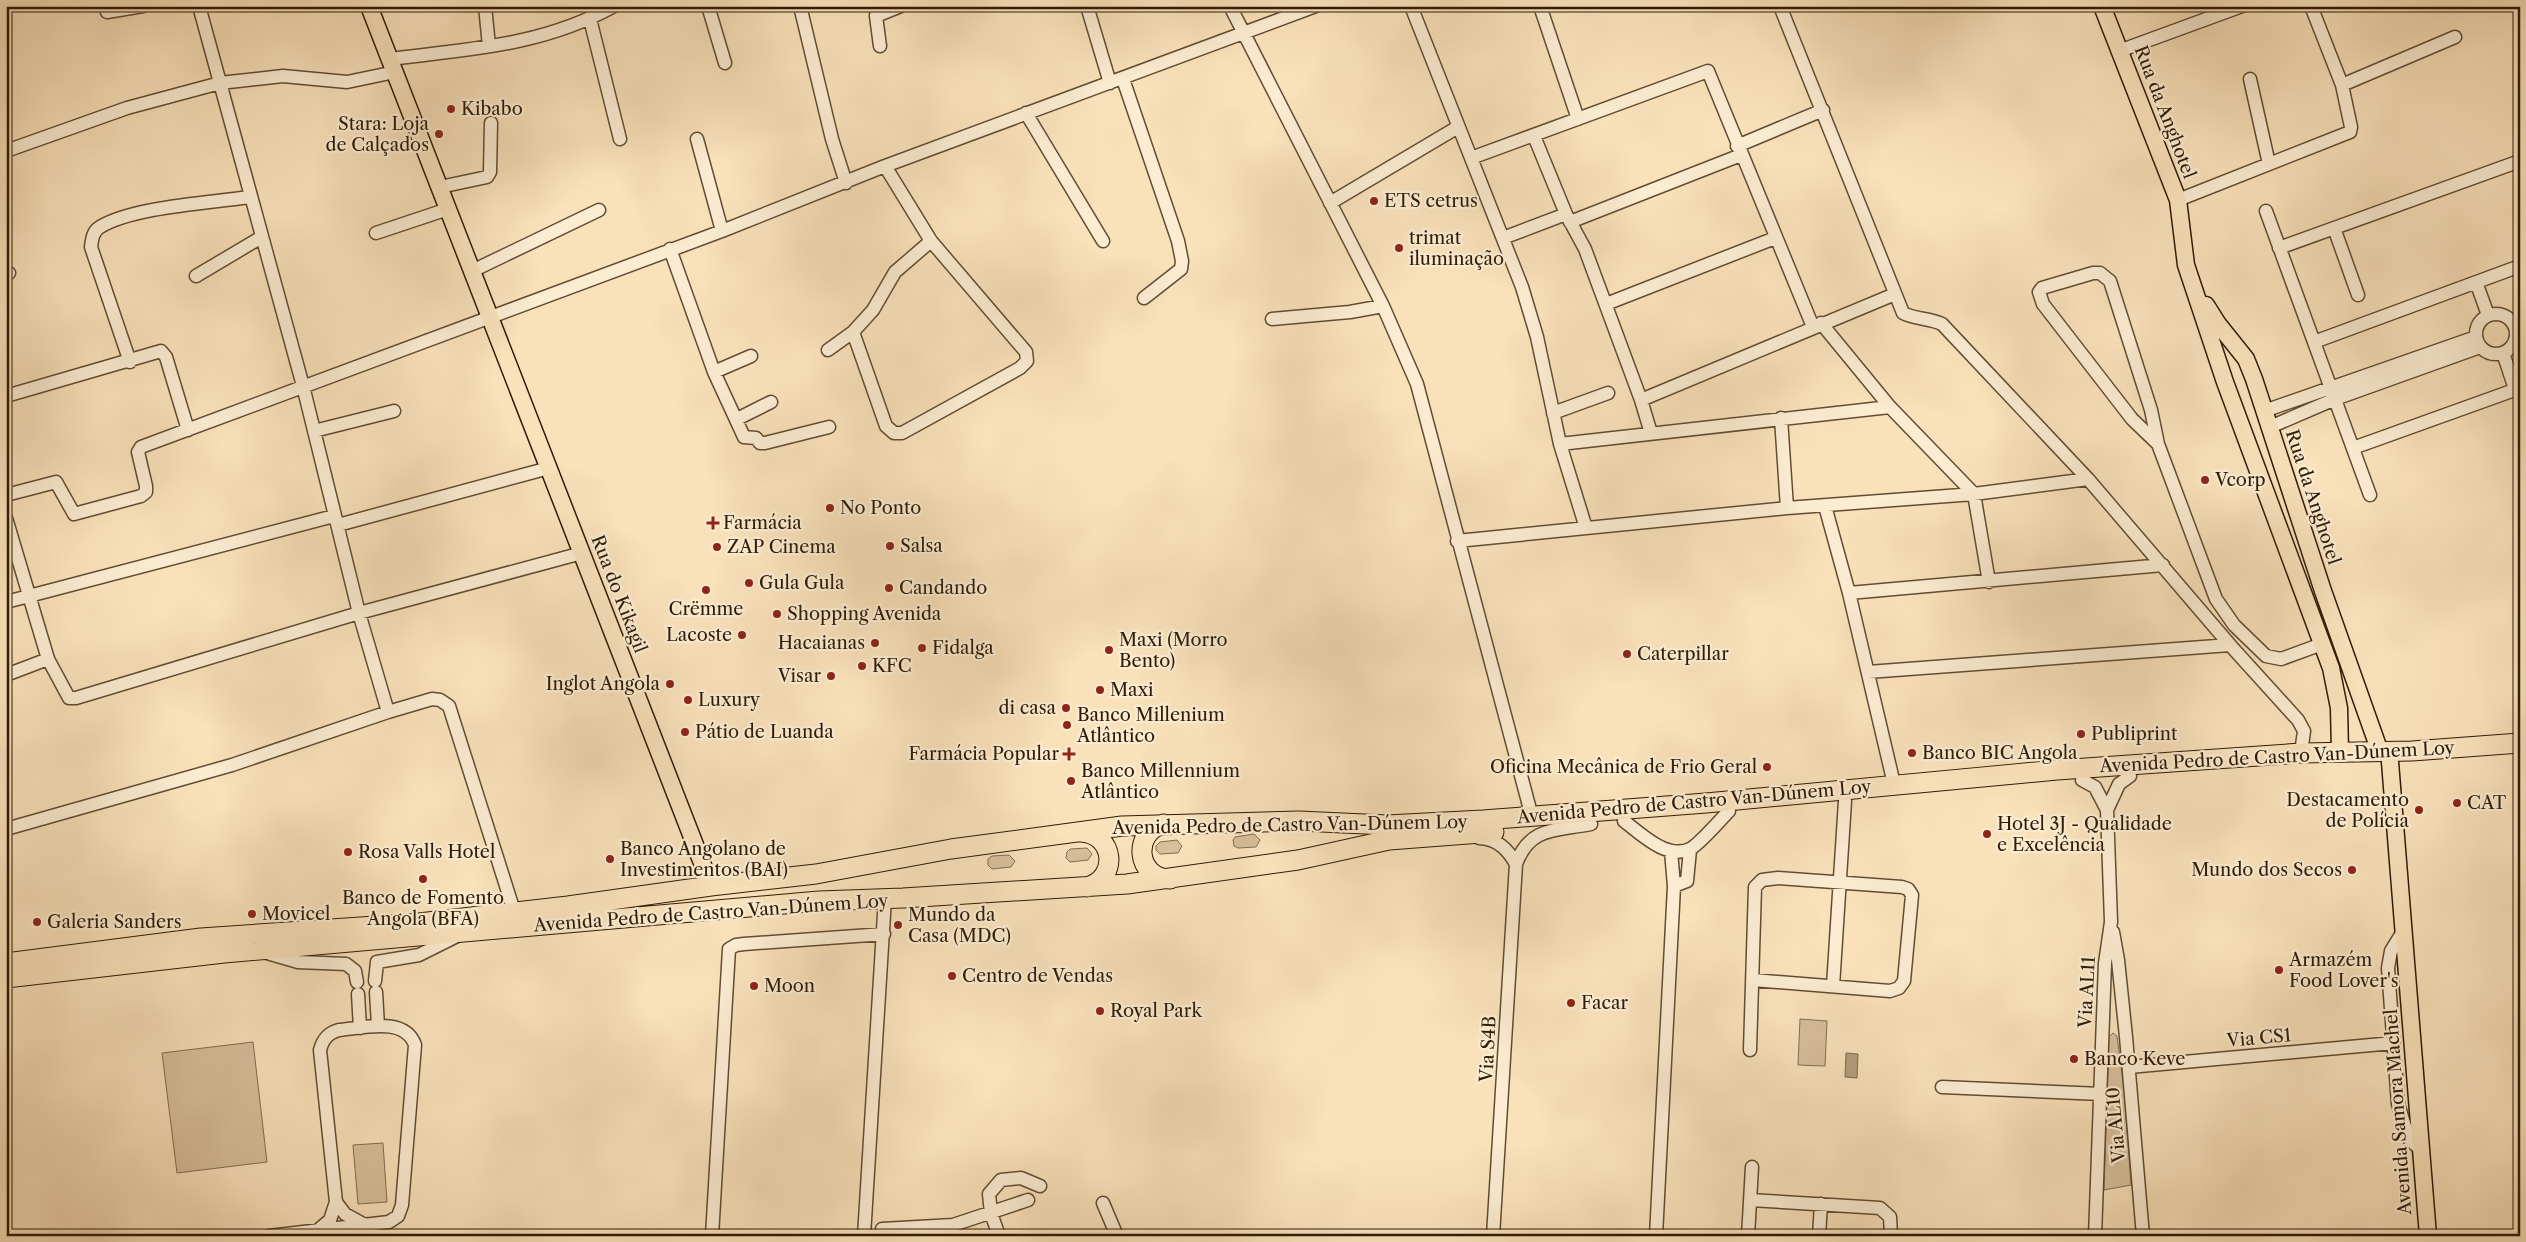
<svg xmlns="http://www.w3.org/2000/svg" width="2526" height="1242" font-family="'Libre Caslon Text',serif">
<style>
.green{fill:#d7bf9b;stroke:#836d50}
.water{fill:#b49e7d;stroke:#7f6a4d}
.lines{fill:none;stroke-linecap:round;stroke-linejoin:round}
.minor-casing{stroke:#624c33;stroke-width:15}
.major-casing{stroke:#2f1b06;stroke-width:19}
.highway-casing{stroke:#2f1b06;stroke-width:21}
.minor{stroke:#fbecd2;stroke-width:12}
.major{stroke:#f9e1ba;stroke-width:16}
.highway{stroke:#f9e1ba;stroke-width:19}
.poi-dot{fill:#8f2418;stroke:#fbecd2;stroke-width:2}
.labels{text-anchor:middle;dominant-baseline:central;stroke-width:4.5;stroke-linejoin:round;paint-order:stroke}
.poi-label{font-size:18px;fill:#2f1b06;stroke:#fbecd2;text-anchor:start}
.street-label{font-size:18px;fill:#2f1b06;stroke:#fbecd2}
</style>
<rect width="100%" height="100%" fill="#f9e1ba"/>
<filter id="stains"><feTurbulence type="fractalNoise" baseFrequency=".004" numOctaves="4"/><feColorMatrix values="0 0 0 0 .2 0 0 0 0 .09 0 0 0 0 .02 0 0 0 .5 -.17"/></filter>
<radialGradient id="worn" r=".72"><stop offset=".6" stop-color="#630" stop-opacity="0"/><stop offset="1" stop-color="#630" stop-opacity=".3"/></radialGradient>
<path class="green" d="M1254,834L1260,840L1256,847L1238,848L1234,846L1233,840L1235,837Z
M1177,840L1182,846L1178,853L1160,854L1156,850V846L1160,842Z
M1087,848L1092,854L1088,860L1070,862L1066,858L1067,852L1070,849Z
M1009,855L1015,861L1011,867L992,869L988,865V859L992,856Z
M1800,1019L1827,1021L1825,1066L1798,1065Z
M2113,1033L2117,1036L2124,1088L2131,1185L2104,1190L2109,1037Z
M253,1042L267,1162L177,1173L162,1053Z
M383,1143L387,1202L358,1204L353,1145Z"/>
<path class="water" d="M1846,1053L1858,1054L1857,1078L1845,1077Z"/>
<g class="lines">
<defs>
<path id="minor" d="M199,6L303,386L359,613L388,712
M485,6L489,46
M708,6L725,63
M800,6L832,139L846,183
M1087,6L1110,83
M1230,6L1383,306L1417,384L1532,817
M1411,6L1522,287L1537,337L1560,444L1586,528
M1540,6L1578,119
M1780,6L1903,313C1914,319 1929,318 1942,324L2088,479L2230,645L2298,720L2304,731L2301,753
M107,12L143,6
M590,19L620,139
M880,46L876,16L901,6
M2119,51L2242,6
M390,59C469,49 542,46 614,6
M1123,79L1178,241L1182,261L1181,269L1144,298
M2250,79L2269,164
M2342,85L2455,37
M1026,113L1103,241
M1534,136L1566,214L1585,249L1641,400L1651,433
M697,139L722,231
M1737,146L1823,110
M6,151L127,108L220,83L283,76L347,82L395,72
M1471,158L1708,71L1813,327
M440,187L487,177L490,172L491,123
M2178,200L2350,132L2351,127L2342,85L2311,6
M1330,203L1458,127
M2266,211L2370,495
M1570,222L1741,155
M2334,228L2358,295
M376,233L448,209
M1503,238L1566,214
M2279,248L2520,161
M670,249L714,372L744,437L756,438L760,443H765L829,427
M472,271L599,210
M6,274L9,273
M196,276L260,238
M2476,282L2488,315
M1606,304L1775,238
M2476 334a20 20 0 1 1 40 0a20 20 0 1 1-40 0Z
M1272,319L1350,312L1383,306
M1821,323L1890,407L1974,494L1989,582
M853,332L886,426L894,433H902L1020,368L1027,361L1026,352L931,241L885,166
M2314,342L2520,266
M828,350L853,332L873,310L895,272L931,241
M2503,353L2515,389
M130,362L91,247C92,239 93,231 100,227C133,207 209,203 249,197
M714,372L751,356
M6,396L161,351L166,357L188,430
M1641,400L1895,294
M2264,411L2476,337
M1553,413L1608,393
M1781,418L1787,508
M737,419L771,402
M2270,427L2335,399L2480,347
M314,431L394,411
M1560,444L1890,407
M2158,444L2132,419L2043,304L2039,292L2042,288L2093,273H2100L2110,281L2151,410L2158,444L2216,599L2234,625L2266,656L2281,659L2322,644
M2353,448L2520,388
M6,495L56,482L74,514L141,496L146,492V486L138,452L141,447L722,231L885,166L1316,6
M1825,506L1849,593L1894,784
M6,518L48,659L69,698H76L359,613L582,553
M338,525L549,468
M1457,541L1787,508L1974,494L2088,479
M1849,593L2163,565
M6,602L334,516
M1868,672L2230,645
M6,675L48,659
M2082,780L2095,787L2107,810
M1624,821C1641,834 1667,860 1690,849C1699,845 1721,819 1729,811
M6,829L232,765L388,712L432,699L440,700L449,706L514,911
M1479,838C1497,839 1507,848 1516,864
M1674,886L1687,881L1690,850
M2404,930L2391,951L2388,968L2398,1104L2409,1139L2421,1150
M2113,932L2118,960L2126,1037L2143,1236
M267,953L298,962L346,964L355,971L357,982
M375,981L377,962L419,955L457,936
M1833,986L1845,801
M376,992L378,1026
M358,994L360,1028
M1750,1050L1755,887L1762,880L1778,878L1902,887L1908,889L1912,895L1904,981L1899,988L1890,991L1753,980
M2129,1067L2393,1043
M1942,1087L2101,1094
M1750,1200L1880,1208L1890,1217L1891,1236
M336,1202L345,1214L365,1225
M1103,1203L1117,1236
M882,1229L953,1225L1028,1200
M269,1236L389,1222L398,1216L402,1205L415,1045C405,1016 363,1028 339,1030C328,1033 323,1039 320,1050L336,1202L330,1220L317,1231
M712,1236L729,949L736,945L744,944L884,934
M864,1236L885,898
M999,1236L991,1213L989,1194L1001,1180L1021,1178L1040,1186
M1493,1236L1516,864C1530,826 1556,831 1591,824
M1656,1236L1674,886L1671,851
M1748,1236L1752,1167
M1819,1236L1821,1204
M2095,1236L2105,963L2111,922L2107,810L2119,784L2130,776"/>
<path id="major" d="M369,6L711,886
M2102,6L2178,200L2186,265L2225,382L2331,668L2339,708L2340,752
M2206,305L2218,324L2246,359L2254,379L2323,591L2380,752
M2390,762L2428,1236"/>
<path id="highway" d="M1163,824C1132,833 1136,878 1170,879
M1081,832C1115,834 1119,878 1087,887
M6,963L201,938L419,923L568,906L711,886L816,874L951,849L1122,826L1299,821L1387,825L1483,820L1706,803L2057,770L2301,753L2412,751L2520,743
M6,978L224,953L819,901L903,898L1127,884L1298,860L1389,840L1494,832"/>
</defs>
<use href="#minor" class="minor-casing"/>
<use href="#major" class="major-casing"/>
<use href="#highway" class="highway-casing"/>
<use href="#minor" class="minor"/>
<use href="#major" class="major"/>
<use href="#highway" class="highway"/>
</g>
<g class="poi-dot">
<circle cx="451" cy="109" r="5"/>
<circle cx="439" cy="134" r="5"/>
<circle cx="1374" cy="201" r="5"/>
<circle cx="1399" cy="248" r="5"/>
<circle cx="2205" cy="480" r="5"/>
<circle cx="830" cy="508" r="5"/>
<path d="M710.5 515.5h5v5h5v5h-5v5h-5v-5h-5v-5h5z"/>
<circle cx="890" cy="546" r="5"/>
<circle cx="717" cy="547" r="5"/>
<circle cx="749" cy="583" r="5"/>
<circle cx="889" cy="588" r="5"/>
<circle cx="706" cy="590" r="5"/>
<circle cx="777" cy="614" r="5"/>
<circle cx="742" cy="635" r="5"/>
<circle cx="875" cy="643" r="5"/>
<circle cx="922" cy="648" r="5"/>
<circle cx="1109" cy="650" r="5"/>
<circle cx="1627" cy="654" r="5"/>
<circle cx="862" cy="666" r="5"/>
<circle cx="831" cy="676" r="5"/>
<circle cx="670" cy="684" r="5"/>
<circle cx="1100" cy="690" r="5"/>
<circle cx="688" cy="700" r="5"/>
<circle cx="1066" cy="708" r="5"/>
<circle cx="1067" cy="725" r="5"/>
<circle cx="685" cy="732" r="5"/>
<circle cx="2081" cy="734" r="5"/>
<circle cx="1912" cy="753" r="5"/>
<path d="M1066.5 746.5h5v5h5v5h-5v5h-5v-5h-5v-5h5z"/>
<circle cx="1767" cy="767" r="5"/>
<circle cx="1071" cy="781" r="5"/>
<circle cx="2457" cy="803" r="5"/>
<circle cx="2419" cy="810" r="5"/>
<circle cx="1987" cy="834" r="5"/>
<circle cx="348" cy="852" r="5"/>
<circle cx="610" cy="859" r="5"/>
<circle cx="2352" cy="870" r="5"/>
<circle cx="423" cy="879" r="5"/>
<circle cx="252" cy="914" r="5"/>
<circle cx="37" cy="922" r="5"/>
<circle cx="898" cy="925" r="5"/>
<circle cx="2279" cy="970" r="5"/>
<circle cx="952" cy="976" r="5"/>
<circle cx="754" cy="986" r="5"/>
<circle cx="1571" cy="1003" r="5"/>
<circle cx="1100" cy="1011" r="5"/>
<circle cx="2074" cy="1059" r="5"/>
</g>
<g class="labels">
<g class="poi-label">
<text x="461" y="109">Kibabo</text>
<text x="429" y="124" text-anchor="end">Stara: Loja<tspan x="429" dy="21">de Calçados</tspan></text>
<text x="1384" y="201">ETS cetrus</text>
<text x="1409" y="238">trimat<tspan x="1409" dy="21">iluminação</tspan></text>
<text x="2215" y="480">Vcorp</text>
<text x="840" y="508">No Ponto</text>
<text x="723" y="523">Farmácia</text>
<text x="900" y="546">Salsa</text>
<text x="727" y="547">ZAP Cinema</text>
<text x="759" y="583">Gula Gula</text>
<text x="899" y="588">Candando</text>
<text x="706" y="609" text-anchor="middle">Crëmme</text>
<text x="787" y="614">Shopping Avenida</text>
<text x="732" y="635" text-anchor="end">Lacoste</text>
<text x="1119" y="640">Maxi (Morro<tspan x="1119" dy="21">Bento)</tspan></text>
<text x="865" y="643" text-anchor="end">Hacaianas</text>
<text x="932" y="648">Fidalga</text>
<text x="1637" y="654">Caterpillar</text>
<text x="872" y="666">KFC</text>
<text x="821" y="676" text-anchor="end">Visar</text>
<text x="660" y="684" text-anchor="end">Inglot Angola</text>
<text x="1110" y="690">Maxi</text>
<text x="698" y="700">Luxury</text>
<text x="1056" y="708" text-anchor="end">di casa</text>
<text x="1077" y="715">Banco Millenium<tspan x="1077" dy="21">Atlântico</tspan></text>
<text x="695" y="732">Pátio de Luanda</text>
<text x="2091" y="734">Publiprint</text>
<text x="1922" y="753">Banco BIC Angola</text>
<text x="1059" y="754" text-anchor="end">Farmácia Popular</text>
<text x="1757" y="767" text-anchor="end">Oficina Mecânica de Frio Geral</text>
<text x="1081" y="771">Banco Millennium<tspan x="1081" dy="21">Atlântico</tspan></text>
<text x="2409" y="800" text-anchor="end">Destacamento<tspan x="2409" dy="21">de Polícia</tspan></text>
<text x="2467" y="803">CAT</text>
<text x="1997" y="824">Hotel 3J - Qualidade<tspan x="1997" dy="21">e Excelência</tspan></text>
<text x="620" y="849">Banco Angolano de<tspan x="620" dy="21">Investimentos (BAI)</tspan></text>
<text x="358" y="852">Rosa Valls Hotel</text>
<text x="2342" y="870" text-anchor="end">Mundo dos Secos</text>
<text x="423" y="898" text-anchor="middle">Banco de Fomento<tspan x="423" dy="21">Angola (BFA)</tspan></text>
<text x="262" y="914">Movicel</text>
<text x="908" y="915">Mundo da<tspan x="908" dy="21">Casa (MDC)</tspan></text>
<text x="47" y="922">Galeria Sanders</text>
<text x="2289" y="960">Armazém<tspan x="2289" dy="21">Food Lover's</tspan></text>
<text x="962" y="976">Centro de Vendas</text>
<text x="764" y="986">Moon</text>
<text x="1581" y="1003">Facar</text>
<text x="1110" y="1011">Royal Park</text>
<text x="2084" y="1059">Banco Keve</text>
</g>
<g class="street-label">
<text transform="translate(2165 112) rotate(69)">Rua da Anghotel</text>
<text transform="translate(2313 497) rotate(72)">Rua da Anghotel</text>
<text transform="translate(619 594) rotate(69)">Rua do Kikagil</text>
<text transform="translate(2277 757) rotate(-3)">Avenida Pedro de Castro Van-Dúnem Loy</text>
<text transform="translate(1694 802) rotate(-5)">Avenida Pedro de Castro Van-Dúnem Loy</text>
<text transform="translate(1290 825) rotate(-1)">Avenida Pedro de Castro Van-Dúnem Loy</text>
<text transform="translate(711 913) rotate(-4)">Avenida Pedro de Castro Van-Dúnem Loy</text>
<text transform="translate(2087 992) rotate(-87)">Via AL11</text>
<text transform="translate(2259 1038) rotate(-5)">Via CS1</text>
<text transform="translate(1488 1049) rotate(-87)">Via S4B</text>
<text transform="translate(2398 1112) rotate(-94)">Avenida Samora Machel</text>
<text transform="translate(2116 1125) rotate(-95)">Via AL10</text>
</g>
</g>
<rect width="2526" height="1242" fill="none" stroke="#f9e1ba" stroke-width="25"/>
<rect x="8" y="8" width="2511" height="1227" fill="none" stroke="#2f1b06" stroke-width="2.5"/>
<rect x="12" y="12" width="2501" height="1217" fill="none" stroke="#2f1b06"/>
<rect width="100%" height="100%" filter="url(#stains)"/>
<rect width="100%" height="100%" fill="url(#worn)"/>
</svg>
